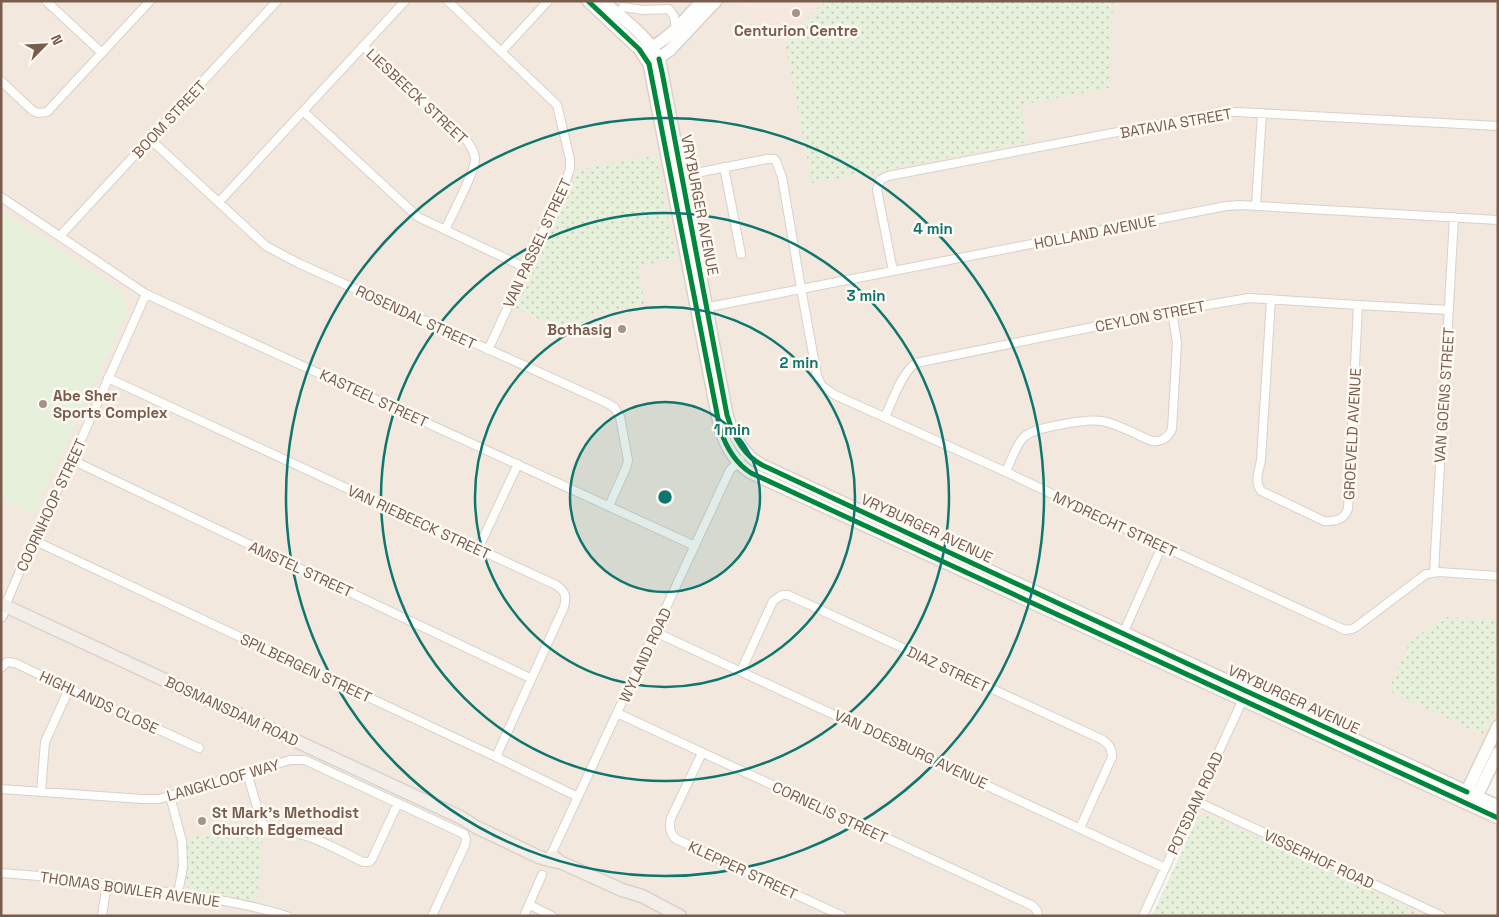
<svg xmlns="http://www.w3.org/2000/svg" width="1499" height="917" font-family="'Space Grotesk',sans-serif">
<style>
.residential{fill:#f2e8de}
.commercial{fill:#f6e8e1}
.grass{fill:url(#grass-dots)}
.garden{fill:#e7f0db}
.lines{fill:none;stroke-linecap:round;stroke-linejoin:round}
.street-casing{stroke:#d7d1cb;stroke-width:10}
.secondary-casing{stroke:#d9d2cb;stroke-width:14}
.primary-casing{stroke:#dad1cc;stroke-width:15}
.street{stroke:#fefefd;stroke-width:8}
.secondary{stroke:#fefefd;stroke-width:11}
.primary{stroke:#f3eee8;stroke-width:12}
.cycleway-casing{stroke:#fffaf3;stroke-width:8}
.cycleway{stroke:#00873e;stroke-width:5}
.ring{fill:none;stroke:#0f766e;stroke-width:2.5}
.poi-dot{fill:#a69286;stroke:#fffaf3;stroke-width:2}
.labels{text-anchor:middle;dominant-baseline:central;stroke-width:5;stroke-linejoin:round;paint-order:stroke}
.poi-label{font-size:15px;font-weight:bold;fill:#7a5c4d;stroke:#fffaf3;text-anchor:start}
.street-label{font-size:15px;fill:#7a5c4d;stroke:#fffaf3}
.centre{fill:#0f766e;stroke:#fffaf3;stroke-width:2.5}
.ring-label{font-size:15px;text-anchor:middle;font-weight:bold;fill:#0f766e;stroke:#fffaf3;stroke-width:5;stroke-linejoin:round;paint-order:stroke}
</style>
<defs>
<pattern id="grass-dots" width="8" height="8" patternUnits="userSpaceOnUse" patternTransform="scale(1.25)"><rect width="8" height="8" fill="#e7f0db"/><path d="M2 2h.1M6 6h.1" fill="none" stroke="#c0c6b4" stroke-width="1.8" stroke-linecap="round"/></pattern>
</defs>
<rect width="100%" height="100%" fill="#f9f5f0"/>
<path class="residential" d="M1,1H1498V737L1469,798L1498,812V916H1425L1209,815L1197,818L1190,814L1143,916H1Z"/>
<path class="commercial" d="M739,1H824L785,43Z"/>
<path class="grass" d="M824,1H1113L1109,88L1020,105L1027,142L885,170L876,175L866,173L812,183L785,43Z
M656,155L676,259L638,266L645,304L590,315L571,334L515,308L576,176L577,170Z
M1443,617L1498,620V703L1482,735L1388,690L1410,642Z
M1209,815L1425,916H1152L1197,818Z
M258,823L263,831L258,894L255,902L191,890L186,886L184,880L187,865L185,839Z"/>
<path class="garden" d="M1,210L123,292L128,309L34,515L1,500Z"/>
<g class="lines">
<defs>
<path id="street" d="M46,1L102,53
M448,1L557,105L570,159V169L566,181L488,350
M623,7L643,10L669,9L674,16L676,29
M363,46L467,141C471,147 475,152 475,160C475,172 451,216 445,230
M501,52L548,1
M1,81L33,111L38,113L47,112L150,1
M303,111L418,217L526,268
M150,139L266,246L298,263L607,403L615,408L620,417L628,460L626,468L609,506
M724,167L741,254
M681,176L767,159H774L776,161L782,177L801,288L817,376L822,386L835,395L1006,472L1162,546L1345,630L1352,629L1356,627L1426,574L1439,572L1498,576
M1,197L146,294L695,546
M219,202L405,1
M1256,206L1262,113
M60,236L277,1
M893,271L877,190L880,180L888,176L1222,112H1237L1498,126
M1271,299L1261,460C1259,471 1254,481 1261,491L1324,521C1335,522 1344,520 1348,509L1358,305
M704,308L1226,206L1240,205L1498,220
M108,378L556,585C565,591 567,596 564,607L496,757
M885,417C892,402 902,372 916,363L1172,311L1249,298L1358,305L1449,310
M72,460L530,678
M1006,472C1011,461 1015,446 1024,437C1034,427 1087,419 1102,421C1119,424 1136,435 1152,441C1162,442 1168,438 1172,429L1177,343L1172,311
M33,540L496,757L578,797
M478,549L518,464
M1434,572L1454,217
M5,606L33,540L72,460L146,294
M655,632L1165,868
M1122,636L1162,546
M1,668L7,662L15,663L69,689L199,748
M741,671L773,601L782,595H788L1101,739C1109,744 1112,748 1112,757L1080,828
M617,713L1033,906L1037,911L1038,916
M702,753L671,818C669,826 669,833 676,839L842,916
M247,773L261,820C267,835 286,830 299,834C319,838 344,853 363,862H369L372,859L398,803
M1,789L142,799H159L290,760H305L464,834L466,839L465,845L432,916
M41,792L45,742L69,689
M170,796L182,841L183,867L178,893
M1196,801L1442,916
M549,859L730,470L740,460
M1,873C59,877 115,884 172,893C211,898 250,904 287,916
M530,905L552,916
M102,916L107,883
M524,916L542,875
M1143,916L1244,697"/>
<path id="secondary" d="M588,1L639,49L649,64L720,429C726,447 735,463 751,473L1498,818
M603,1C623,19 650,37 660,62L727,415C733,435 743,455 762,465L1498,806
M646,51L663,40L676,29L702,1
M653,62L670,50L716,1
M1,616L5,606
M1464,797L1498,726
M1474,802L1498,753"/>
<path id="primary" d="M1,604L462,818L476,827L539,857L549,860L560,862
M554,857L560,862L622,890L642,896L680,916"/>
</defs>
<use href="#street" class="street-casing"/>
<use href="#secondary" class="secondary-casing"/>
<use href="#primary" class="primary-casing"/>
<use href="#street" class="street"/>
<use href="#secondary" class="secondary"/>
<use href="#primary" class="primary"/>
<defs>
<path id="cycleway" d="M588,1L639,49L649,64L720,429C726,447 735,463 751,473L1498,818
M659,59L662,72L727,415C733,435 743,455 762,465L1246,691L1467,792"/>
</defs>
<use href="#cycleway" class="cycleway-casing"/>
<use href="#cycleway" class="cycleway"/>
</g>
<circle cx="665" cy="497" r="95" fill="#0f766e" fill-opacity=".12"/>
<g class="ring">
<circle cx="665" cy="497" r="95"/>
<circle cx="665" cy="497" r="190"/>
<circle cx="665" cy="497" r="284"/>
<circle cx="665" cy="497" r="379"/>
</g>
<g class="poi-dot">
<circle cx="796" cy="13" r="5"/>
<circle cx="622" cy="329" r="5"/>
<circle cx="43" cy="404" r="5"/>
<circle cx="202" cy="821" r="5"/>
</g>
<g class="labels">
<g class="poi-label">
<text x="796" y="30" text-anchor="middle">Centurion Centre</text>
<text x="612" y="329" text-anchor="end">Bothasig</text>
<text x="53" y="395">Abe Sher<tspan x="53" dy="17">Sports Complex</tspan></text>
<text x="212" y="812">St Mark's Methodist<tspan x="212" dy="17">Church Edgemead</tspan></text>
</g>
<g class="street-label">
<text transform="translate(417 96) rotate(43)">LIESBEECK STREET</text>
<text transform="translate(169 119) rotate(-47)">BOOM STREET</text>
<text transform="translate(1176 123) rotate(-10)">BATAVIA STREET</text>
<text transform="translate(700 205) rotate(79)">VRYBURGER AVENUE</text>
<text transform="translate(1095 232) rotate(-11)">HOLLAND AVENUE</text>
<text transform="translate(537 243) rotate(-65)">VAN PASSEL STREET</text>
<text transform="translate(1150 316) rotate(-11)">CEYLON STREET</text>
<text transform="translate(416 317) rotate(25)">ROSENDAL STREET</text>
<text transform="translate(1444 395) rotate(-86)">VAN GOENS STREET</text>
<text transform="translate(374 398) rotate(25)">KASTEEL STREET</text>
<text transform="translate(1352 434) rotate(-87)">GROEVELD AVENUE</text>
<text transform="translate(51 505) rotate(-65)">COORNHOOP STREET</text>
<text transform="translate(419 522) rotate(25)">VAN RIEBEECK STREET</text>
<text transform="translate(1115 524) rotate(25)">MYDRECHT STREET</text>
<text transform="translate(927 528) rotate(25)">VRYBURGER AVENUE</text>
<text transform="translate(301 569) rotate(25)">AMSTEL STREET</text>
<text transform="translate(645 655) rotate(-65)">WYLAND ROAD</text>
<text transform="translate(306 668) rotate(25)">SPILBERGEN STREET</text>
<text transform="translate(948 669) rotate(25)">DIAZ STREET</text>
<text transform="translate(1294 699) rotate(25)">VRYBURGER AVENUE</text>
<text transform="translate(99 702) rotate(25)">HIGHLANDS CLOSE</text>
<text transform="translate(232 711) rotate(25)">BOSMANSDAM ROAD</text>
<text transform="translate(911 749) rotate(25)">VAN DOESBURG AVENUE</text>
<text transform="translate(223 780) rotate(-16)">LANGKLOOF WAY</text>
<text transform="translate(1195 803) rotate(-65)">POTSDAM ROAD</text>
<text transform="translate(830 812) rotate(25)">CORNELIS STREET</text>
<text transform="translate(1319 859) rotate(25)">VISSERHOF ROAD</text>
<text transform="translate(743 870) rotate(25)">KLEPPER STREET</text>
<text transform="translate(130 889) rotate(8)">THOMAS BOWLER AVENUE</text>
</g>
</g>
<circle cx="665" cy="497" r="8" class="centre"/>
<g class="ring-label">
<text x="933" y="234">4 min</text>
<text x="866" y="301">3 min</text>
<text x="799" y="368">2 min</text>
<text x="732" y="435">1 min</text>
</g>
<rect width="1499" height="917" fill="none" stroke="#7a5c4d" stroke-width="5"/>
<g transform="translate(45 45) rotate(66)" stroke="#fffaf3" stroke-width="4" paint-order="stroke">
<path d="M0-4L9 19L0 12L-9 19Z" fill="#7a5c4d"/>
<text y="-8" font-size="14" font-weight="bold" text-anchor="middle" fill="#7a5c4d">N</text>
</g>
</svg>
